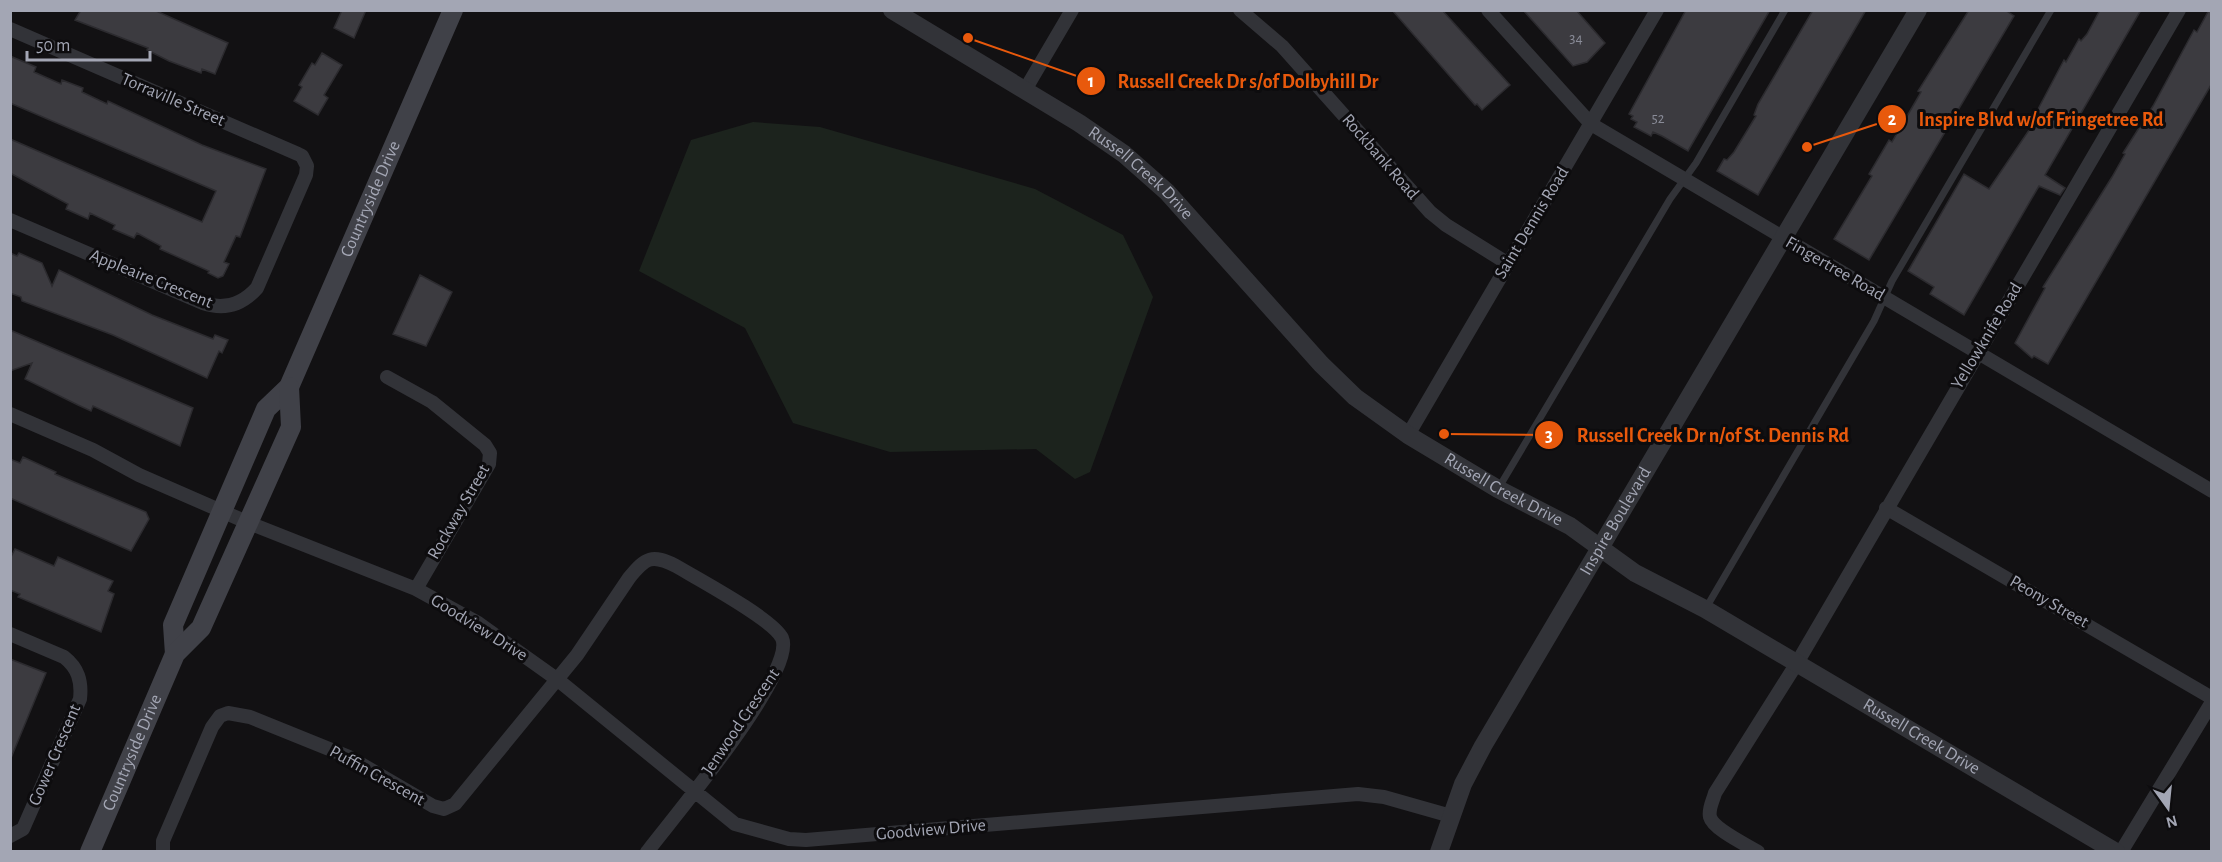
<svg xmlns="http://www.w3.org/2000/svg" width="2222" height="862" font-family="'Alegreya Sans',sans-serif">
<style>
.green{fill:#1c231d}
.building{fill:#3c3b40;stroke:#2c2b2f;stroke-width:1.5}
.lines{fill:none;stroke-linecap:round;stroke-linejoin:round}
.service{stroke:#323338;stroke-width:7}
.minor{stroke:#323338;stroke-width:14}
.tertiary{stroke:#323338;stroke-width:18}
.secondary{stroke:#404148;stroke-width:20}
.labels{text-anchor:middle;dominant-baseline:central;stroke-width:6;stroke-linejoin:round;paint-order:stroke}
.number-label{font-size:15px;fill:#898b97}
.street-label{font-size:18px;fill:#a3a6b4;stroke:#0d0c0e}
.leader{fill:none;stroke:#e8590c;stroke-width:2}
.callout-dot{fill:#e8590c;stroke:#0d0c0e;stroke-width:2}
.mark-label{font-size:18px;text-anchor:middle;font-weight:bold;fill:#fff}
.callout-label{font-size:20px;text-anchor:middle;font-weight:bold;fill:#e8590c;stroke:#0d0c0e;stroke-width:6;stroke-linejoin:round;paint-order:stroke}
</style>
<rect width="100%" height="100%" fill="#121113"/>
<path class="green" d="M753,122L820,127L1035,189L1123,235L1153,297L1090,472L1075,479L1036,449L890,452L793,423L745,328L639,271L691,140Z"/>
<path class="building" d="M81,10H154L228,43L215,74L202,69L201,73L169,61L147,50L148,48L75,20Z
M342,10H366L354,38L334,28Z
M1392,10H1442L1510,85L1482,110L1477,104L1475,105Z
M1523,10H1576L1605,43L1587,62L1573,66Z
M1686,10H1770L1688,151L1662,136L1653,132L1651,136L1634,127L1637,122L1631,119L1633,116L1629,114Z
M1813,10H1866L1758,195L1717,171L1724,159L1727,160L1734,152L1756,116L1754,115L1758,104Z
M1969,10H2005L2014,16L1869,260L1834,239L1872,176L1869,174L1889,140L1892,142L1917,99L1921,92L1918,91Z
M2100,10H2141L2045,175L2065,188L2060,195L2039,186L1964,315L1930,294L1934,287L1908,271L1964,174L1989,189L2036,120L2039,113L2037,111L2064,60L2066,62L2079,39L2081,41L2087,34Z
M2209,10H2211V85L2048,364L2034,356L2032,358L2015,343L2045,288L2043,287L2112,177L2125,154L2123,153L2153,106L2194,30L2197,32Z
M322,53L342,65L324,95L328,98L318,115L294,101L302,87L299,85L312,63L315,65Z
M10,56L36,67L34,72L61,84L62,80L83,88L82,92L107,104L108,101L202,145L266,169L240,237L236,236L224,262L229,264L223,276L218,278L208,273L209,271L160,249L161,246L137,233L134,238L113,229L115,225L90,213L88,219L66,209L68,204L10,173V139L202,222L216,191L10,103Z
M10,253L17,256L19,253L42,263L52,286L59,270L152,315L213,339L215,335L228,340L222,353L219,351L207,378L113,335L22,301L21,297L10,293Z
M420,275L452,292L426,346L393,334Z
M10,330L193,408L180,446L93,406L91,411L78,405L25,379L32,363L10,371Z
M23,457L56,472L55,474L146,512L149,519L131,551L10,498V459L20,463Z
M15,549L54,566L58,557L113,581L108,591L114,594L101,632L18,597L20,594L10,590V559Z
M10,659L46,673L11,758H10Z"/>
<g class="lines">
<path class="service" d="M1498,489L1670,199L1696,163L1785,10
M1706,608L1874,321L1892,281L2051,10"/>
<path class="minor" d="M1240,10L1282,46L1430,212L1446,225L1507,263
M1488,10L1591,124L2212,491
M10,29L298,154L302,156L307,166L306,175L257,288C242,305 224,310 203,303L10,220
M1025,90L1072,10
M387,377L432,402L485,445L490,453L489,464L416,589
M10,414L93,450L139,475L249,523L416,589L478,623L558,680L735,824L789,839L806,840L1358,794L1384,797L1451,816
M1408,435L1657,10
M1886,508L2212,698
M10,634L64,657C78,668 82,681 80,699L23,829L10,836
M163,852V841L212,727L220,716L228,713L250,717L349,757L433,806L444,809L455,804L577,655L629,578C646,557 652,554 676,566C698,579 773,619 782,638C797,672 671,820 647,852
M1758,852C1747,845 1713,829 1710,817C1708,809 1713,801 1715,793L1797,663L2179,10
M2121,852L2212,702"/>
<g class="tertiary">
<path id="s1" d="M892,10L1079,123L1124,154L1167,192L1321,364L1355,397L1408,435L1498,489L1570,526L1635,573L1705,609L2116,852"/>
<path id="s2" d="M1439,852L1463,784L1483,746L1918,10"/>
</g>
<g class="secondary">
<path id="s3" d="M175,654L173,625L266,409L289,387L453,10"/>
<path id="s4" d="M90,852L175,654L201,628L291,427L289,387"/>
</g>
</g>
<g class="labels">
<g class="number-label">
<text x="1576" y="38">34</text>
<text x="1658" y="118">52</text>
</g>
<g class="street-label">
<text transform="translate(173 100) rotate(23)">Torraville Street</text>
<text transform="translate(1380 157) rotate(49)">Rockbank Road</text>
<text stroke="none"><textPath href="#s1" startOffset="298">Russell Creek Drive</textPath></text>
<text stroke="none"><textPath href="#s3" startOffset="501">Countryside Drive</textPath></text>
<text transform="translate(1532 223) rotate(-59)">Saint Dennis Road</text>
<text transform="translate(1835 269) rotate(30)">Fingertree Road</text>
<text transform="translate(151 279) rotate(22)">Appleaire Crescent</text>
<text transform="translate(1987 336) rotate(-59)">Yellowknife Road</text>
<text stroke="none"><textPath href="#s1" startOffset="784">Russell Creek Drive</textPath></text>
<text transform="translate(459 512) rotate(-60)">Rockway Street</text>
<text stroke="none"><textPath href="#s2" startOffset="376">Inspire Boulevard</textPath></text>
<text transform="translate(2049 602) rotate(30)">Peony Street</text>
<text transform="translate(479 628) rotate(32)">Goodview Drive</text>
<text transform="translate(741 722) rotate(-56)">Jenwood Crescent</text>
<text stroke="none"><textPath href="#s1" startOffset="1270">Russell Creek Drive</textPath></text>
<text stroke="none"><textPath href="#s4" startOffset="108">Countryside Drive</textPath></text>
<text transform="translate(55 755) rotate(-67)">Gower Crescent</text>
<text transform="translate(377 776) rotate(29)">Puffin Crescent</text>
<text transform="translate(931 830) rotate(-5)">Goodview Drive</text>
</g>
</g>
<path class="leader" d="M968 38L1091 81M1807 147L1892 119M1444 434L1549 435"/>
<g class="callout-dot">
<circle cx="968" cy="38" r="6"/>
<circle cx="1807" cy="147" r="6"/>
<circle cx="1444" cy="434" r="6"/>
<circle cx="1091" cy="81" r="15"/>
<circle cx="1892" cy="119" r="15"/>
<circle cx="1549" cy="435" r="15"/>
</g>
<g class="mark-label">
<text x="1091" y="87">1</text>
<text x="1892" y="125">2</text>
<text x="1549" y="441">3</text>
</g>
<g class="callout-label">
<text x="1248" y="88">Russell Creek Dr s/of Dolbyhill Dr</text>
<text x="2041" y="126">Inspire Blvd w/of Fringetree Rd</text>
<text x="1713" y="442">Russell Creek Dr n/of St. Dennis Rd</text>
</g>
<rect width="2222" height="862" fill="none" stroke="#a3a6b4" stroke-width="24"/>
<g transform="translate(2168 808) rotate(165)" stroke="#0d0c0e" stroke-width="4.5" paint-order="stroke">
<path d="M0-4.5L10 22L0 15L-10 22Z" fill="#a3a6b4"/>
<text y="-9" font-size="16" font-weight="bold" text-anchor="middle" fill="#a3a6b4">N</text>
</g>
<path d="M27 51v9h123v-9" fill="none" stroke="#a3a6b4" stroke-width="3"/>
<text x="36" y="51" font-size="18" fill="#a3a6b4" stroke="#0d0c0e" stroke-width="4.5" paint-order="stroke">50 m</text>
</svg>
